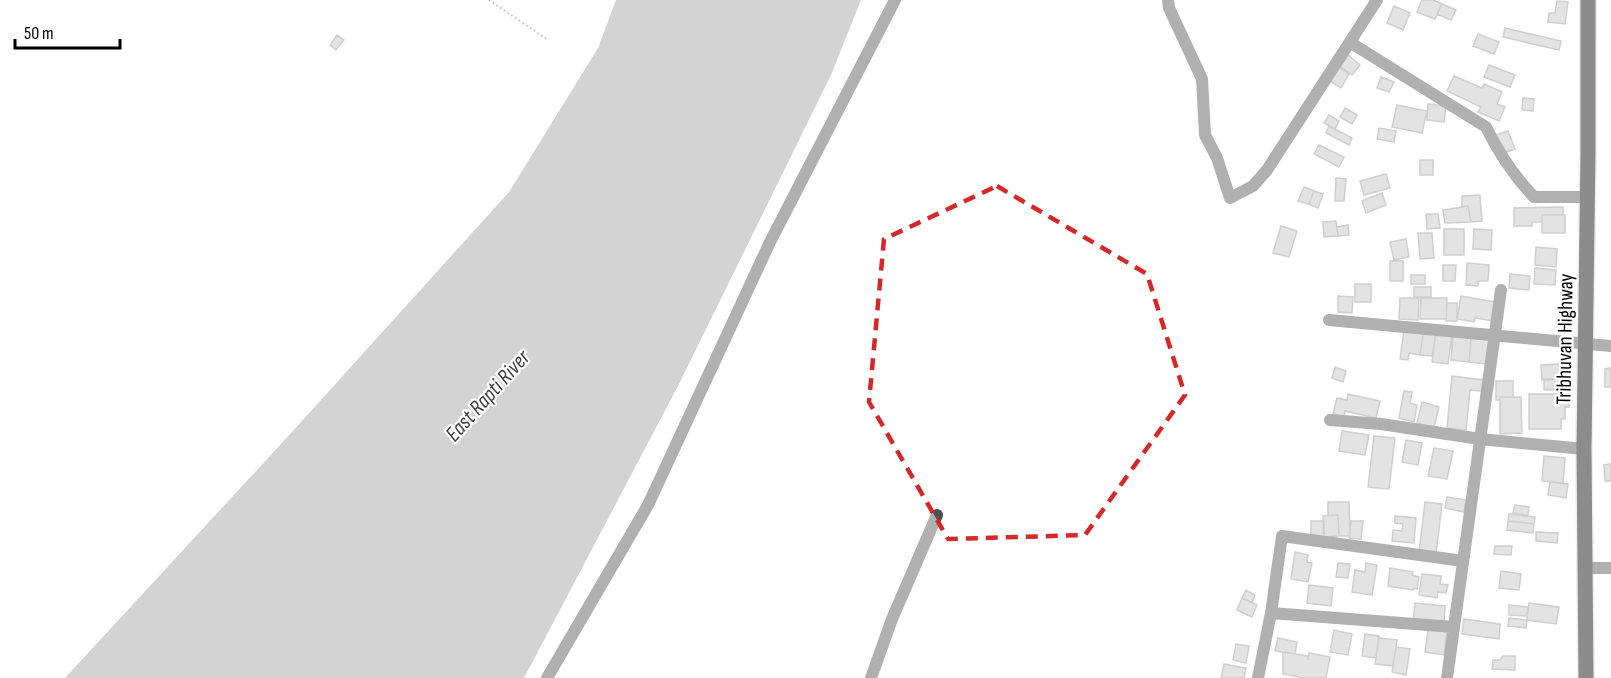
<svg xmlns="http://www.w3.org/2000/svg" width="1611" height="678" font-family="'Sofia Sans Condensed',sans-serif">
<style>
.water{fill:#9e9e9e}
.building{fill:#c0c0c0;stroke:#949494;stroke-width:1.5}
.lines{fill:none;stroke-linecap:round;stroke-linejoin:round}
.primary-casing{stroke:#dbdbdb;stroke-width:18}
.path{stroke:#727272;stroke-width:2;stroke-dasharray:1.5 3;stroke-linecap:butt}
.street{stroke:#505050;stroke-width:12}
.primary{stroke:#000;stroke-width:15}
.marked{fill:none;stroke:#d62828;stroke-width:4.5;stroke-dasharray:12 8;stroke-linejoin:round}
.labels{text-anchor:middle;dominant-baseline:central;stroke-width:4.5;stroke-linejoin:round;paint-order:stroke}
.street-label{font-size:21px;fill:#000;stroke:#fff}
.water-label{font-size:22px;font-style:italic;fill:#3f3f3f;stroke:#fff}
</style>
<rect width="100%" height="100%" fill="#fff"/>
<path class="water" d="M616,0H861L831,75L678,386L524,678H65L292,432L509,192L598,48Z"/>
<path class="building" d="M1422,0H1433L1442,4L1435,19L1417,12Z
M1557,1L1568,2L1565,24L1548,22L1549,13H1555Z
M1442,4L1456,10L1451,20L1437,14Z
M1394,6L1410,13L1403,30L1387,23Z
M1505,28L1561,41L1559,50L1503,37Z
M1478,34L1499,42L1494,54L1473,46Z
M337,35L344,40L336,50L330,45Z
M1348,55L1360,65L1352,75L1340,66Z
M1489,65L1515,75L1510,87L1484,77Z
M1338,67L1349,74L1341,88L1330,81Z
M1454,76L1482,88L1484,84L1502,92L1497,104L1505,107L1499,121L1478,112L1481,107L1447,91Z
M1381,77L1394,82L1389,92L1377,88Z
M1523,98L1534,99L1533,111L1522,110Z
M1428,104L1446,106L1444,122L1427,120Z
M1397,105L1427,111L1422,133L1392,127Z
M1345,108L1357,115L1352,124L1340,117Z
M1329,115L1339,121L1335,129L1324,123Z
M1329,126L1352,138L1349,145L1326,133Z
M1379,128L1396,131L1394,142L1377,139Z
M1508,131L1515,149L1501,154L1493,136Z
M1319,145L1344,157L1339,167L1314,154Z
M1420,160H1433V175H1420Z
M1386,174L1390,188L1364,195L1360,181Z
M1336,178L1346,179L1344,201H1335Z
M1304,187L1314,191L1309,204L1298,201Z
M1314,191L1323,194L1318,208L1309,204Z
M1382,193L1386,205L1366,213L1362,201Z
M1480,195L1482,221L1471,222L1468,206L1462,207V196Z
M1468,206L1471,222L1445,223L1443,210Z
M1563,207V215H1542V222H1532V226H1514V208Z
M1426,214H1438L1440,228L1427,229Z
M1542,215H1565V233H1542Z
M1336,221L1338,236L1324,237L1323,222Z
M1348,225L1349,235L1338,236L1337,227Z
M1281,226L1297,231L1289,257L1273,253Z
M1444,229H1464V255H1444Z
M1474,229L1492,230L1491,250L1473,249Z
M1418,233H1432L1434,258L1420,259Z
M1406,239L1409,257L1394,260L1390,242Z
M1536,247L1557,249L1556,267L1535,265Z
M1390,261H1403V281H1390Z
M1467,263L1489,265L1488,281H1478V286L1466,285Z
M1443,265H1456L1455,281H1443Z
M1535,268L1556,270L1555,285L1534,284Z
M1510,274L1530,276L1529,290L1509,288Z
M1411,275H1425V284H1411Z
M1355,284H1371V302H1355Z
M1414,287H1431V297H1414Z
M1338,296L1353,297L1352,313L1338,312Z
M1461,296L1496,302L1493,321L1475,318L1474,322L1457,319Z
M1400,298H1419L1418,320L1399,319Z
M1421,298H1447L1446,319H1420Z
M1447,303H1457V321H1446Z
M1404,331L1423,334L1420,355L1409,353L1408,360L1400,359Z
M1436,333L1452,336L1448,364L1432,362Z
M1436,333L1432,356L1420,355L1423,334Z
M1453,336L1471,338L1469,362L1451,360Z
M1471,338L1490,340L1487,364L1469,362Z
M1559,364L1560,379L1542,380L1541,365Z
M1335,367L1346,371L1343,382L1332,378Z
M1611,368V387H1605V369Z
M1452,376L1484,380L1482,391L1470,390L1466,430L1447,428Z
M1544,379H1560V390H1544Z
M1496,381H1513V397H1500V400H1496Z
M1404,391L1412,392L1410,403L1417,405L1414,422L1399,418Z
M1348,394L1380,401L1376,418L1345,411L1344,417L1333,414L1337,398L1347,400Z
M1529,394H1569V407H1565V419H1561V429H1529Z
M1500,397H1521L1522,433L1500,434Z
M1422,402L1439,407L1434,427L1417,423Z
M1342,431L1369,435L1365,455L1339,451Z
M1374,436L1395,438L1389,489L1368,487Z
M1406,440L1422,443L1418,465L1402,462Z
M1434,448L1453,451L1447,479L1428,476Z
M1544,456L1565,458L1563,483L1542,481Z
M1611,464V481H1605L1604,465Z
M1550,482L1568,484L1566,498L1548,495Z
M1447,497L1466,500L1464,512L1445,508Z
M1328,502H1349L1350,536H1339L1338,515H1328Z
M1425,502L1442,504L1436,554L1419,552Z
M1515,505L1529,507L1528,515L1513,513Z
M1509,514L1535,517L1534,524L1508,521Z
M1338,515L1339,536L1324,537L1323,516Z
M1395,516L1416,518L1414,543L1392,541L1393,530L1402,531L1403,524L1395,523Z
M1311,521H1324V537H1311Z
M1351,521H1363L1361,539L1349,538Z
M1508,521L1534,524L1533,533L1507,530Z
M1536,532L1558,533L1557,543L1536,541Z
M1495,546H1512L1511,555L1494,554Z
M1295,552L1308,555L1307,562L1312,563L1308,582L1291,579Z
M1338,563L1350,564L1348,578L1336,577Z
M1366,563L1377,565L1372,595L1352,592L1355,570L1365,572Z
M1390,568L1413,572L1412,575L1419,577L1417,589L1414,588L1413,590L1388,586Z
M1501,571L1521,574L1519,590L1499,588Z
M1422,574L1441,576L1440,584L1448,585L1446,593L1438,592L1437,598L1419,595Z
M1309,585L1333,588L1331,606L1307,603Z
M1246,590L1255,595L1252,603L1242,598Z
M1242,598L1257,605L1252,617L1237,610Z
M1415,603L1445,606L1444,623L1413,622Z
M1529,603L1559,607L1556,624L1527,620Z
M1509,605L1528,607L1527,616L1509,615Z
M1509,618L1527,620L1526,628L1508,626Z
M1464,619L1500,624L1499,639L1462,634Z
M1428,629L1447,632L1444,655L1425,652Z
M1334,630L1352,634L1348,655L1330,652Z
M1365,634L1379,636L1376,658L1362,656Z
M1278,638L1297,642L1295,654L1275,651Z
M1379,638L1397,640L1393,666L1375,664Z
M1236,644L1249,646L1246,663L1233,660Z
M1396,647L1410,649L1406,675L1392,672Z
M1283,652L1308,656V660L1309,653L1330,657L1326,678H1304L1283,674Z
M1503,656H1515V670L1492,669L1493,660H1500Z
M1224,664L1246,668L1244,678H1221Z"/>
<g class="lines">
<defs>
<path id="primary" d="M1586,678L1584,449L1588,153V0"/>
</defs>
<use href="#primary" class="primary-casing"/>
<path class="path" d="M489,0L548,40"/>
<path class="street" d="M1168,0L1169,8L1202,79L1205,135L1217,158L1230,198L1253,186L1267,170L1377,0
M1351,43L1486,127C1499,154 1514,176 1534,197H1588
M1329,320L1611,346
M1330,420L1381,424L1480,439L1584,449
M1585,568H1611
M1271,613L1282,536L1463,561
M547,678L648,505L770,242L895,0
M871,678L892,619L937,515
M1258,678L1271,613L1454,627L1501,290
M1447,678L1454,627"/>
<use href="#primary" class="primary"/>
</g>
<path d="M0 0H1611V678H0ZM997,186L1147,274L1185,395L1085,535L948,539L869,402L884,239Z" fill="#fff" fill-opacity=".55" fill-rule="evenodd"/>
<path class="marked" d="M997,186L1147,274L1185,395L1085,535L948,539L869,402L884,239Z"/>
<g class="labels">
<g class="street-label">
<text transform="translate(1565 339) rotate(-89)">Tribhuvan Highway</text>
</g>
<g class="water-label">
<text transform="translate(488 396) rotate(-48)">East Rapti River</text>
</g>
</g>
<path d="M15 39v9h105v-9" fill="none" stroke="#000000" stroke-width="3"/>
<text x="24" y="39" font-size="18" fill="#000000" stroke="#ffffff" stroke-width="4.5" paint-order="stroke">50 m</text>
</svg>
